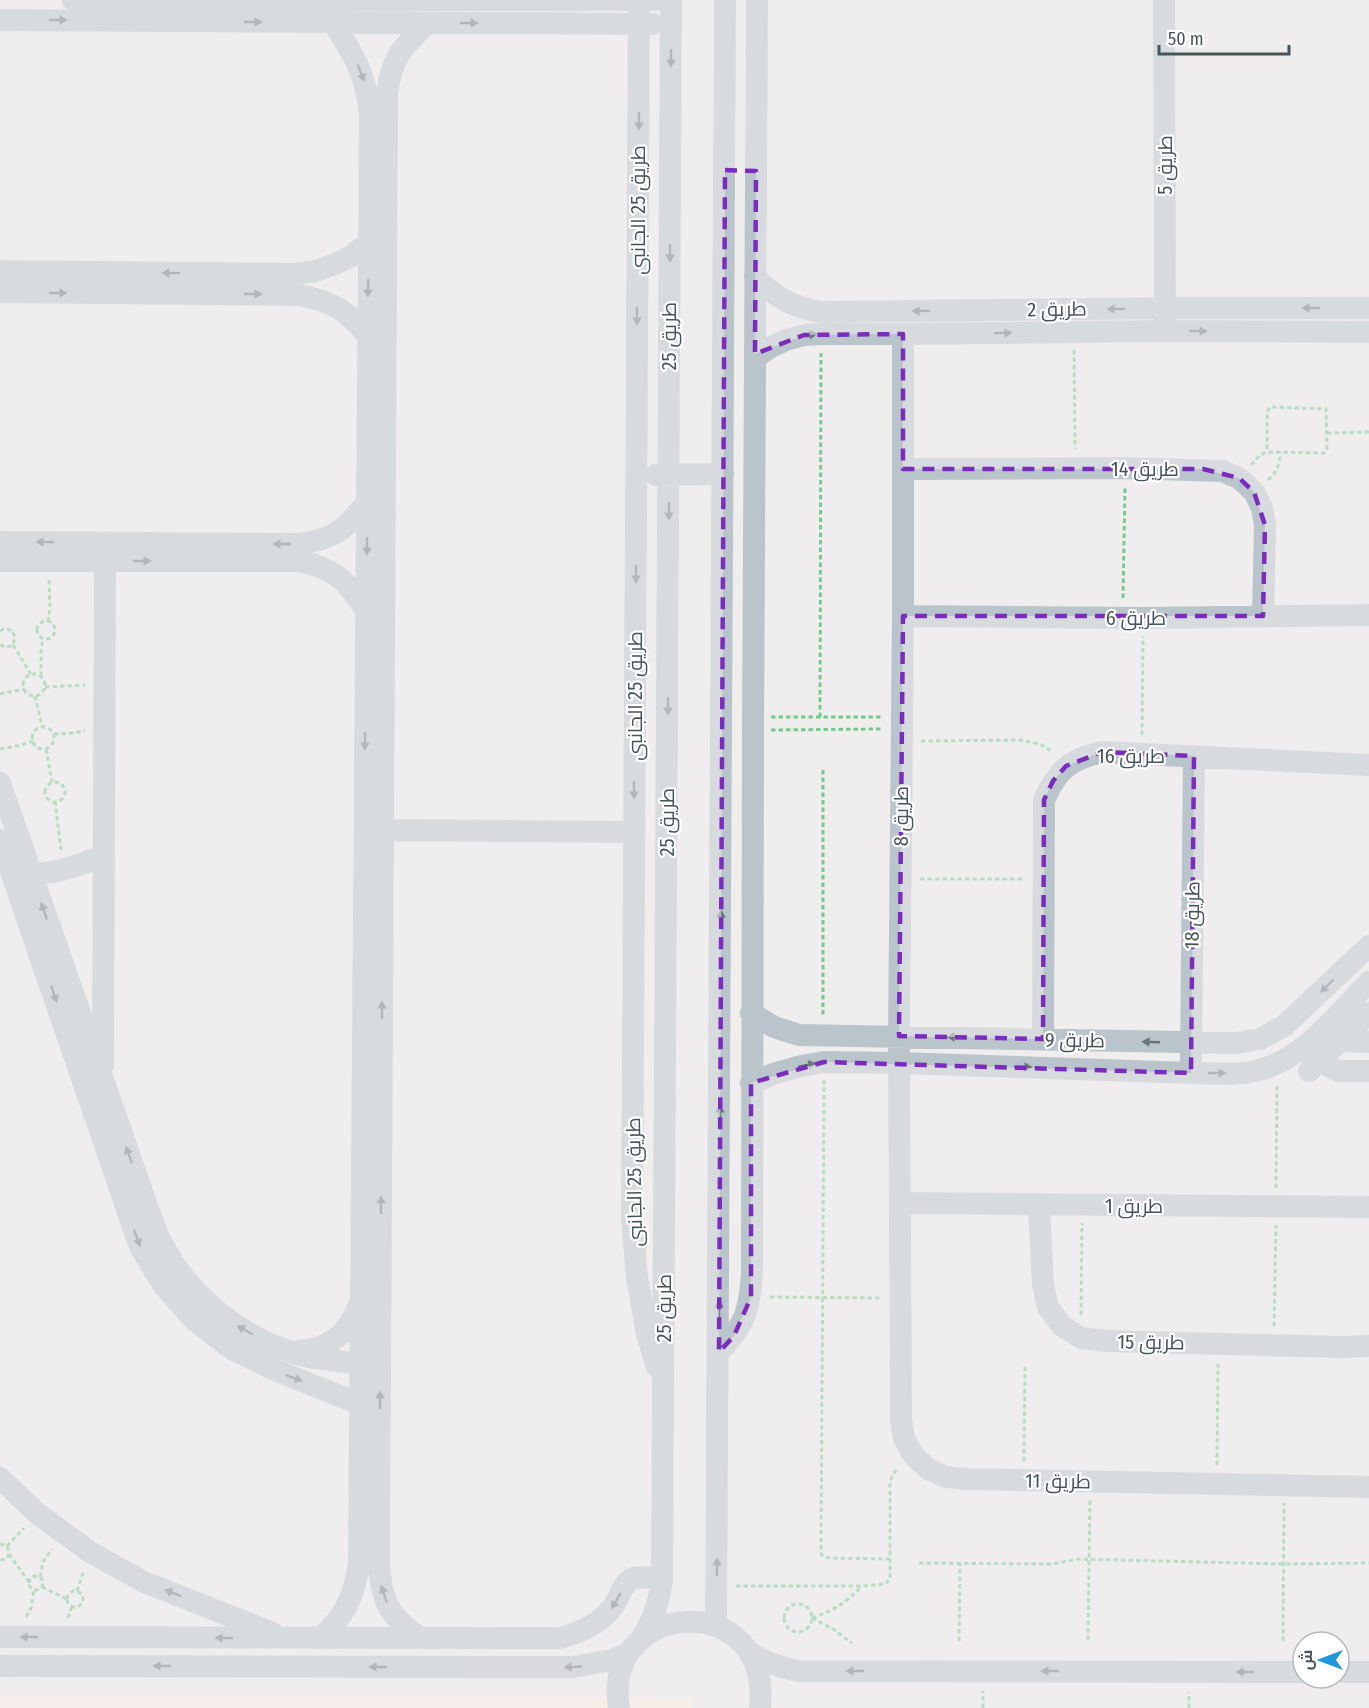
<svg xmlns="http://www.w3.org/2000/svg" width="1369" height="1708" viewBox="0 0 1369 1708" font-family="'Fira Sans Condensed',Cairo,sans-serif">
<rect width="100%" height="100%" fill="#f0edee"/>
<path fill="#fbf0e6" d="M0,1696L692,1697V1708H0Z"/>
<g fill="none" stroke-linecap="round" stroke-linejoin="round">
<path stroke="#75c98e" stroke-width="3" stroke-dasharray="4.5 3" stroke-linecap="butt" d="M1074,350L1075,449
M1327,433L1369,432
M1251,465L1260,455L1267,452L1324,453L1327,449L1326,409L1270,407L1267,412V452
M1268,480C1277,472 1280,464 1280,452
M1123,598L1125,488
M37 630a9 9 0 1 1 18 0a9 9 0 1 1-18 0Z
M48,622L50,608L49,579
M0,631L4,629L12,630L15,637L13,645C8,647 4,648 0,644
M13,645L31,674
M23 685a11 11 0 1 1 22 0a11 11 0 1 1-22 0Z
M41,676V650L43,639
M45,687L85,685
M0,694L24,689
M35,696L42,726
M771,717H882
M820,717L821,353
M32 738a11 11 0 1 1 22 0a11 11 0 1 1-22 0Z
M771,730L882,729
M54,734L75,733L85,730
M1142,735L1143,636
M921,741L1021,740L1040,744L1053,752
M0,749L22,745L33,741
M46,749L52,782
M823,770V1017
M45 792a10 10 0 1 1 20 0a10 10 0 1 1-20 0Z
M55,801L61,850
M920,879H1025
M824,1080L821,1554L824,1557L830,1558L890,1559
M1276,1188L1277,1084
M770,1297L881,1298
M1081,1315L1082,1223
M1274,1326L1276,1225
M1024,1461L1025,1367
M1217,1465L1218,1364
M0,1544L7,1546L9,1551C9,1557 6,1560 0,1560
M7,1546L24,1528
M9,1554L29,1582
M919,1563L1053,1564L1078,1559L1284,1564L1369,1563
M29 1583a7 7 0 1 1 14 0a7 7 0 1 1-14 0Z
M40,1577L43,1562L52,1549
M736,1586H862L885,1584L890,1579V1481L897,1468
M42,1587L67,1599
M77,1591L84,1570
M67 1599a8 8 0 1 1 16 0a8 8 0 1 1-16 0Z
M784 1618a14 14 0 1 1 28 0a14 14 0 1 1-28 0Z
M26,1617L31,1608L34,1590
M68,1618L72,1606
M812,1618C833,1611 847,1602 862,1586
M812,1618L833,1629L852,1643
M1088,1640L1090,1499
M959,1641L960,1563
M1283,1641L1284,1503
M983,1708V1691
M1189,1708V1692"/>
<path stroke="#b9c5ca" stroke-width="22" d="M73,0H655
M639,0L632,1219L637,1277L647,1334L657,1367
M1164,0L1165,323
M0,20L652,24
M0,271L296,274L316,271L335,264L353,255L369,242H378
M755,277C776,298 792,307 821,312L1165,308H1369
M0,292L299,295C331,301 347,310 368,336
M903,334V616L899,1036L901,1419L904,1438L913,1455L928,1469L946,1477L966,1479L1369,1487
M755,358L769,348L786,340L804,335L821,334H903L1165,331L1369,332
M903,469L1125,468L1222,471L1239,478L1254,492L1262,508L1265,525L1263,616
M656,475L723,474
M0,542L299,544C334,539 345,530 367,502H373
M0,561H299C335,569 347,580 366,611
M903,616L1143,618L1369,615
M0,783L144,1197C148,1209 153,1223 158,1235C184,1292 238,1336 297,1354C317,1360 340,1361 360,1364
M369,830L634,832
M0,840L140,1247L164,1286L194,1320L232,1349L275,1370L360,1404
M32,874C58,873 80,866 103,855
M751,1013L774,1027L799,1035L1236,1043L1260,1039L1284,1026L1369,946
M1043,1039L1044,800C1058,770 1068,760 1102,752L1369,765
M1340,1041L1369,1042
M1191,1058L1194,756
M1319,1062L1339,1071H1369
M103,1065L105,561
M1309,1071L1369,1013
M751,1083L776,1073L801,1066L824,1062L899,1063L1191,1073C1213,1073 1237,1076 1259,1070C1305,1058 1337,1014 1369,982
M900,1203L1369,1207
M1039,1205L1043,1285L1048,1307L1062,1326L1081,1338L1106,1341L1341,1347L1369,1346
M299,1351C328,1350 350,1332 359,1305
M719,1352C745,1325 750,1310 752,1273L753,730L757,0
M0,1478L38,1514L90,1552L144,1582L273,1633
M716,1625L725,0
M0,1637L560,1638C581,1632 598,1625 612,1608C620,1599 621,1582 634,1578C642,1576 654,1578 662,1579
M321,1638C345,1615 354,1597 359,1564L369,257L370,113C365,72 354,56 333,22
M420,1638C390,1617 382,1603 379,1566L387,93C392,57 402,47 428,23
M641,1639C654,1618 659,1603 662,1579L671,0
M749,1652C766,1662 780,1668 799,1671L1303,1672
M0,1666L573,1667L612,1660L629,1653
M1339,1672H1369
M619,1708C601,1599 772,1587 760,1708"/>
</g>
<defs><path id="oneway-solid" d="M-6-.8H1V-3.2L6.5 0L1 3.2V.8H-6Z" transform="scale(1.5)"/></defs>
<g fill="#68777c">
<use href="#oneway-solid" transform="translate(58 20)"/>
<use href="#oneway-solid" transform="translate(253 22)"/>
<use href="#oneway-solid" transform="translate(469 23)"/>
<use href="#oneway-solid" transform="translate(671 58) rotate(90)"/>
<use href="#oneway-solid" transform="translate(361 73) rotate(69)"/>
<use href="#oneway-solid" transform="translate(639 121) rotate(90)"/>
<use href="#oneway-solid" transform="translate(670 253) rotate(90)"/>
<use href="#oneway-solid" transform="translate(171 273) rotate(-179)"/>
<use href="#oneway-solid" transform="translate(368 288) rotate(91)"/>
<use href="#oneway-solid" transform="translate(58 293)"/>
<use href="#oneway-solid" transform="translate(253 294)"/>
<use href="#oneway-solid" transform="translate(1311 308) rotate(180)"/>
<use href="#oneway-solid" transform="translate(1116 309) rotate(179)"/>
<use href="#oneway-solid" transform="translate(921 311) rotate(179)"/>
<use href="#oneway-solid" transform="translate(637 316) rotate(90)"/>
<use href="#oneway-solid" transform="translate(1198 331) rotate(1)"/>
<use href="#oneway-solid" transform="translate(1003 333) rotate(-1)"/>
<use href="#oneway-solid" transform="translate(808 335) rotate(-9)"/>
<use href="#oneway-solid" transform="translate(669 511) rotate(90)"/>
<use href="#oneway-solid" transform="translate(45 542) rotate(-180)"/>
<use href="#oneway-solid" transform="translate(282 544) rotate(-180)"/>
<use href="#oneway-solid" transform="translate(367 546) rotate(90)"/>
<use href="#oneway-solid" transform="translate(142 561)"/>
<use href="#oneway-solid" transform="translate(636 574) rotate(90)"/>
<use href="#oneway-solid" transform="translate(668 706) rotate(90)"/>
<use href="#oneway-solid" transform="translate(365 741) rotate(91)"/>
<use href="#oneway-solid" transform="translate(634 790) rotate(90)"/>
<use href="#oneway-solid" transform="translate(44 911) rotate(-109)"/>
<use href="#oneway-solid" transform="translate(721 919) rotate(-90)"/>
<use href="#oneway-solid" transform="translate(1327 986) rotate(136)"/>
<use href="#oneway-solid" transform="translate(54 994) rotate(71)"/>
<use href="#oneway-solid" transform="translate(382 1010) rotate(-90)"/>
<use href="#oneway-solid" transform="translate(956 1037) rotate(-179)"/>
<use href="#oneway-solid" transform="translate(1151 1042) rotate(-178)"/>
<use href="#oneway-solid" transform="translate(807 1065) rotate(-11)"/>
<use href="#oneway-solid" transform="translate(1023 1067) rotate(2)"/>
<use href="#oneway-solid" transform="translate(1217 1073)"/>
<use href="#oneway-solid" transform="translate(720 1114) rotate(-90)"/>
<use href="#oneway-solid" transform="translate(129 1155) rotate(-110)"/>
<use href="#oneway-solid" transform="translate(381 1205) rotate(-90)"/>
<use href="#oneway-solid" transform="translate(137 1238) rotate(69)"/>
<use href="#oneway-solid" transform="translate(719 1309) rotate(-90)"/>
<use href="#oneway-solid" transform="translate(245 1330) rotate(-150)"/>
<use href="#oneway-solid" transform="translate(294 1378) rotate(21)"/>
<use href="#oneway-solid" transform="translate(380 1400) rotate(-90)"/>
<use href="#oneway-solid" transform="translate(717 1567) rotate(-89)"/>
<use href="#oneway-solid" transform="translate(173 1593) rotate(-158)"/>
<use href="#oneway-solid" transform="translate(384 1594) rotate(-108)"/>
<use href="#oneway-solid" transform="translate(616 1601) rotate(120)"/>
<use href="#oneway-solid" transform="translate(29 1637) rotate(180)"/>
<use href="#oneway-solid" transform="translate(224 1638) rotate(-180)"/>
<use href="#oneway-solid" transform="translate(162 1666) rotate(-180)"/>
<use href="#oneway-solid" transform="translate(378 1667) rotate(-180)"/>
<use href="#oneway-solid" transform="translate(573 1667) rotate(177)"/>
<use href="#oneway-solid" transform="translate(855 1671) rotate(-180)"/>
<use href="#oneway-solid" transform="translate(1050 1671) rotate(-180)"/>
<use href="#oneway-solid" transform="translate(1245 1672) rotate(-180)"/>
</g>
<path d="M0 0H1369V1708H0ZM725,170L756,171L755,354L804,335L903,334V469H1203L1239,478L1254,492L1265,525L1263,616H903L899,1036L1043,1039L1044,800L1053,781L1066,766L1102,752L1194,756L1191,1073L824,1062L751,1083V1297L734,1336L719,1352Z" fill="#f0edee" fill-opacity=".55" fill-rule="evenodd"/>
<path fill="none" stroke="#7b2cbf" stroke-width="4.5" stroke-dasharray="12 8" stroke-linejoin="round" d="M725,170L756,171L755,354L804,335L903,334V469H1203L1239,478L1254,492L1265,525L1263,616H903L899,1036L1043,1039L1044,800L1053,781L1066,766L1102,752L1194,756L1191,1073L824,1062L751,1083V1297L734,1336L719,1352Z"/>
<g text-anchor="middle" stroke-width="4.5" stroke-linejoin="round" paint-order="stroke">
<g font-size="20" fill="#46555a" stroke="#fff">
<text transform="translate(1165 165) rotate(-90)" y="7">طريق 5</text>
<text transform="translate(638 210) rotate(-90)" y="7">طريق 25 الجانبى</text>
<text transform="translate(1057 309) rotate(-1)" y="7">طريق 2</text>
<text transform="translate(669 336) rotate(-90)" y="7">طريق 25</text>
<text x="1145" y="476">طريق 14</text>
<text x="1136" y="625">طريق 6</text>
<text transform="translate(635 696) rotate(-90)" y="7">طريق 25 الجانبى</text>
<text x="1131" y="763">طريق 16</text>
<text transform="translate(901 816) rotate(-90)" y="7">طريق 8</text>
<text transform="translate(667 822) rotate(-90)" y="7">طريق 25</text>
<text transform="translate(1192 915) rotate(-89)" y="7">طريق 18</text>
<text transform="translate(1075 1040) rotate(1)" y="7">طريق 9</text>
<text transform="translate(634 1182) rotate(-91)" y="7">طريق 25 الجانبى</text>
<text x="1134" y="1213">طريق 1</text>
<text transform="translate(664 1308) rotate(-90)" y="7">طريق 25</text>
<text transform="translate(1151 1342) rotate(1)" y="7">طريق 15</text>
<text transform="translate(1058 1481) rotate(1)" y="7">طريق 11</text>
</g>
</g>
<g transform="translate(1321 1660) rotate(270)"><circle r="28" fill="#ffffff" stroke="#b5bbbd" stroke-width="1.5"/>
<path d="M0-4.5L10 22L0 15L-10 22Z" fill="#1f97d8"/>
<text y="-9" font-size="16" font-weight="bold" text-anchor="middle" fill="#46555a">ش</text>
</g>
<path d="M1159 45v9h130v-9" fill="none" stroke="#46555a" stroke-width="3"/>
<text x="1168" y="45" font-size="18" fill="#46555a" stroke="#ffffff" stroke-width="4.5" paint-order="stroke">50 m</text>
</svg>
